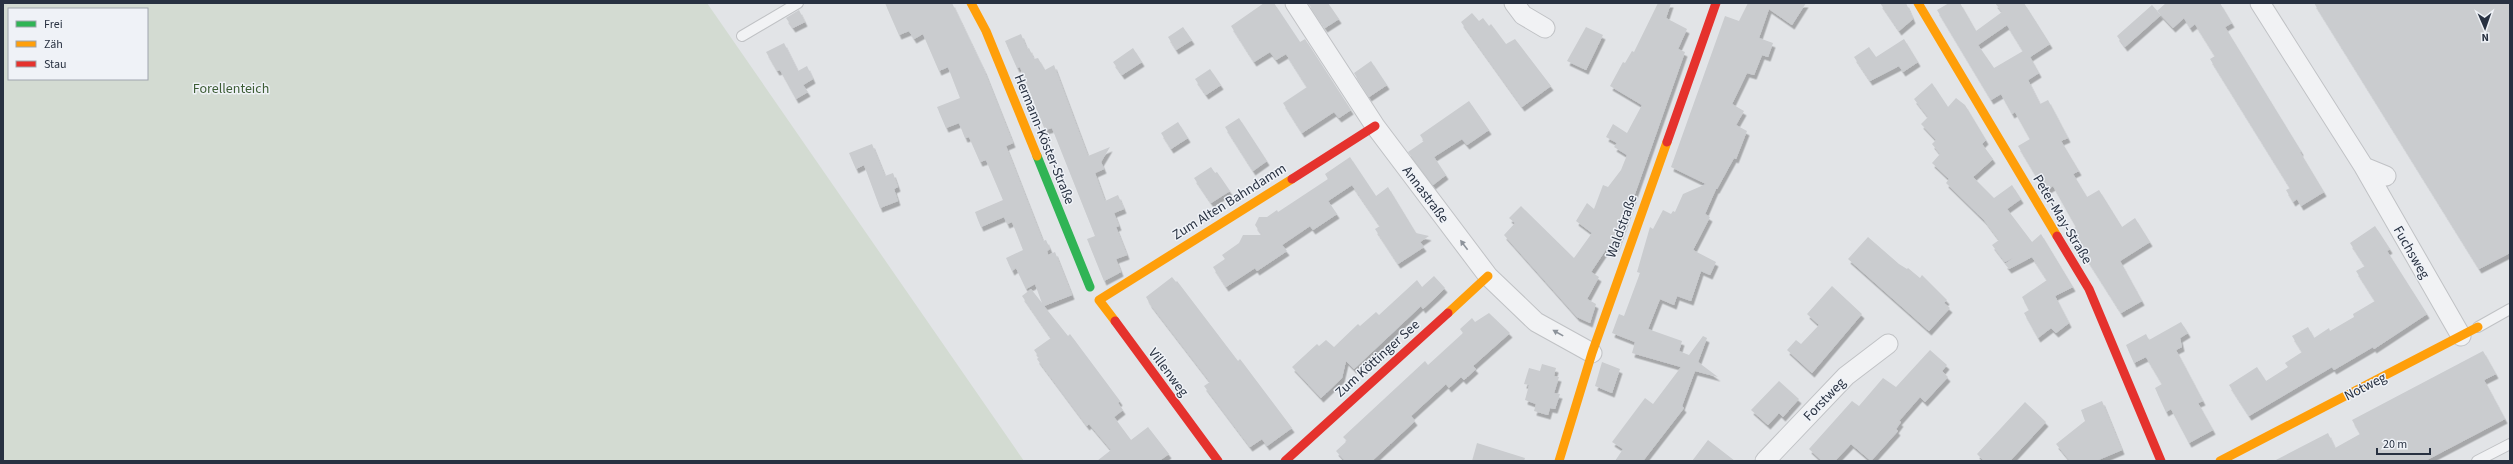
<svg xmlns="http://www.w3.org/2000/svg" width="2513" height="464" viewBox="0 0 2513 464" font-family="'Source Sans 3',sans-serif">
<defs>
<filter id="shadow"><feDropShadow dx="2.5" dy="4.5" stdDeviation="0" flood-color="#0004"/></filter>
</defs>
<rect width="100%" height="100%" fill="#e2e4e7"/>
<path fill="#d3dbd2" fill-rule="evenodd" d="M3,3H707L1024,461H3ZM9,9H147V79H9Z"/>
<path fill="#cacccf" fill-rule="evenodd" filter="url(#shadow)" d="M885,3H952L984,70L1013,143L1006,146L1043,241L1046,240L1050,249L1047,251L1048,255L1055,252L1072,295L1044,306L1068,336L1070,334L1120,401L1118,403L1123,410L1114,417L1131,440L1148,427L1169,454L1159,461H1097L1111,450L1089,424L1087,426L1037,359L1039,357L1034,350L1051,338L1022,296L1031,289L1042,303L1035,284L1026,289L1016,268L1012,271L1006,258L1023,250L1012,222L1007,224L1004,217L981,227L978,220L975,212L1003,200L986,160L980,162L969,137L965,138L959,123L946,128L937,107L960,98L948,67L939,71L923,34L914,39L909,31L899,35Z
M1264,3H1274L1300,42L1305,39L1351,110L1339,118L1334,112L1302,133L1283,103L1307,87L1286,54L1276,60L1270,52L1254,62L1231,26Z
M1308,3H1328L1339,19L1325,28Z
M1658,3H1671L1666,18L1687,29L1678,49L1685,52L1617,245L1615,249L1609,245L1591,272L1599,277L1587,299L1596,304L1590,323L1577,317L1504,235L1515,223L1509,218L1521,206L1574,258L1592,233L1576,221L1587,203L1594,209L1603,185L1608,187L1621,170L1627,155L1614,147L1617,143L1606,137L1613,124L1627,133L1642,105L1610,86L1623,62L1625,63L1632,51L1634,52Z
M1748,3H1806L1792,25L1769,9L1759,38L1773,43L1768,57L1762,55L1754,75L1747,73L1732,104L1744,111L1736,125L1747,131L1736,159L1734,158L1717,189H1716L1705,214L1710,217L1693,250L1716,262L1710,275L1701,271L1691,301L1677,296L1674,305L1660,299L1648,329L1682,341L1679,351L1689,355L1703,336L1707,338L1698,362L1718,377L1695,371L1682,406L1684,408L1643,461H1615L1623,449L1612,442L1645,398L1653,404L1681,367L1632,353L1635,342L1612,333L1619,314L1624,316L1640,273L1637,272L1650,227L1653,229L1663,210L1671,214L1673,211L1675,212L1683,194L1706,184L1671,167L1725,16L1739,21Z
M1880,3H1906L1913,19L1899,31Z
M1949,3H1960L1976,31L2002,12L1995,3H2024L2050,44L2030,57L2039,73L2028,80L2040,104L2048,100L2068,138L2061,141L2079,171L2073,174L2087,197L2099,190L2122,227L2135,218L2150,242L2120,261L2142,301L2121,313L2069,231L2076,227L2053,186L2045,191L2018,146L2030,139L2015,112L2012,114L2001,94L1991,100L1937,10ZM2007,25L2023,51L1994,68L1978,45Z
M2166,3H2220L2232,23L2225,27L2301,151L2300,152L2324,192L2301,206L2297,199L2293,202L2286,190L2290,188L2210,59L2215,56L2195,24L2190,28L2184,18L2173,28L2157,11Z
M2314,3H2510V253L2479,269Z
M2152,5L2161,15L2125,47L2117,36Z
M799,10L805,22L793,28L786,18Z
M1472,13L1479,21L1483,18L1489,26L1491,24L1506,44L1515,39L1551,86L1522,107L1461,22Z
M1183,27L1192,40L1176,50L1168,37Z
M1586,27L1603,35L1586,70L1567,61Z
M1021,34L1027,49L1029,48L1034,59L1038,58L1045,70L1054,65L1088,156L1110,147L1101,162L1104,169L1095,173L1105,201L1118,195L1124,209L1114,213L1119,226L1116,227L1127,255L1116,259L1121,272L1104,281L1087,239L1095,236L1052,128L1045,130L1020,67L1017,68L1005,41Z
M1904,39L1918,62L1903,72L1899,66L1870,81L1854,57L1869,47L1876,57Z
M784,43L798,71L807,66L813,79L803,85L808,92L796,99L780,70L777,71L766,52Z
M1133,48L1142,62L1122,75L1113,62Z
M1371,61L1387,85L1369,97L1354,73Z
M1210,69L1221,85L1206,95L1195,79Z
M1932,83L1948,107L1956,98L1965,105L1986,140L1982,144L1993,159L1973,177L1994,198L2012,185L2021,199L2007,209L2032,242L2041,234L2073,287L2055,296L2069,323L2056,333L2051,328L2038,338L2024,313L2029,310L2022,297L2047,280L2032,257L2009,269L2005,264L2013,258L2005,262L1992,245L1999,240L1984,220L1946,183L1949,179L1932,163L1940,154L1932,144L1936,140L1921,124L1928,117L1914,99Z
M1469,101L1489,130L1467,145L1462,139L1434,157L1446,175L1433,185L1408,152L1424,141L1420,135Z
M1239,118L1267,161L1253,171L1225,127Z
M1178,122L1188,138L1171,149L1161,133Z
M872,144L885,176L893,173L898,187L894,189L898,201L880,208L864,165L856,169L849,153Z
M1350,157L1376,196L1388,187L1416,233L1429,236L1420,242L1424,247L1398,264L1375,229L1380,226L1352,185L1328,201L1337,214L1313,230L1310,226L1282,245L1287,251L1257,271L1255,268L1226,287L1213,267L1225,259L1222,255L1239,243L1243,235H1262L1255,225L1259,217H1267L1277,210L1278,212L1328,179L1325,174Z
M1211,167L1215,173L1217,172L1230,191L1211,203L1194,178Z
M2375,226L2390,249L2387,251L2427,314L2374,349L2373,347L2334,370L2332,367L2249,416L2229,385L2257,367L2266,381L2288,367L2285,363L2302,352L2292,336L2308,327L2314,338L2329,328L2330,331L2354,317L2353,314L2375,301L2356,271L2365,266L2350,243Z
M1868,237L1899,264L1907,269L1908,268L1920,278L1922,275L1947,300L1944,303L1950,308L1929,331L1848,259Z
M1434,276L1445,288L1436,297L1423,309L1421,306L1354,369L1346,361L1342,378L1321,398L1292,367L1317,344L1319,346L1326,340L1334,347L1358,324L1360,326L1376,312L1379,315L1417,280L1422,287Z
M1172,277L1176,282L1177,281L1238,361L1240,359L1292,428L1267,446L1262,439L1250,447L1204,386L1210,382L1150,304L1146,297Z
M1832,286L1862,314L1812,373L1787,350L1796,340L1801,344L1819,325L1807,314Z
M1489,313L1510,333L1473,366L1476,369L1464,380L1461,377L1449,388L1446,384L1411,416L1415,421L1372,461H1345L1336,451L1347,441L1343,437L1425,361L1428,365L1463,333L1460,329L1472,318L1475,322Z
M2181,322L2188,333L2180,338L2182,347L2176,350L2203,401L2198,403L2213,430L2189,443L2171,409L2166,412L2155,388L2162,384L2146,357L2134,363L2126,345L2146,334L2149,340Z
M1930,350L1947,365L1942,371L1948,377L1925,402L1920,397L1899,421L1901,422L1896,429L1898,431L1871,461L1851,444L1835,461H1822L1809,449L1852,401L1859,406L1883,378L1896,387Z
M2483,351L2496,374L2484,380L2505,419L2425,461H2274L2328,433L2335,448L2360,434L2352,420Z
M1602,362L1620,369L1612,393L1595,386Z
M1542,364L1556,368L1554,376L1559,377L1554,393L1560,394L1555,409L1550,408L1548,415L1534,411L1536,404L1525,400L1529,385L1524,384L1529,368L1540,371Z
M1779,381L1799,399L1783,417L1779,413L1768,425L1751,410Z
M2102,401L2122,450L2096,461H2070L2056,444L2085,421L2081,410Z
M2025,402L2046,422L2010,461H1984L1977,454Z
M1708,440L1735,461H1692Z
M1477,443L1525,458L1524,461H1472Z"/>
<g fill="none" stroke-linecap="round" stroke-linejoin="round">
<g stroke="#c0c2c5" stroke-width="12">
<path id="lane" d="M742,36L798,3
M2478,327L2510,309
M2477,461L2510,444"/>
</g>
<g stroke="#c0c2c5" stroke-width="21">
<path id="street" d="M1295,3L1375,126L1488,276L1536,322L1592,353
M1514,3L1523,15L1545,28
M2260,3L2364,167L2386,176
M2364,167L2461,336
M1765,461L1846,376L1888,344"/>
</g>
<use href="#lane" stroke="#f1f2f4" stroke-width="10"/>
<use href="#street" stroke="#f1f2f4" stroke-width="19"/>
<path stroke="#30b455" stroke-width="9" d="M1037,156L1090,287"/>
<path stroke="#ff9f0a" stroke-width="9" d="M971,3L986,31L1037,156
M1918,3L2057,236
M1448,313L1488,276
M1115,321L1099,300L1292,179
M1559,461L1592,353L1667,142
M2220,461L2478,327"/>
<path stroke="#e5322d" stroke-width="9" d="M1667,142L1716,3
M1292,179L1375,126
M2057,236L2089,289L2161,461
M1115,321L1218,461
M1285,461L1448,313"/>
</g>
<defs><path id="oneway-solid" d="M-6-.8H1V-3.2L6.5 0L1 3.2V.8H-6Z"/></defs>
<g fill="#8c929a">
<use href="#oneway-solid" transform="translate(1464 245) rotate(-127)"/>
<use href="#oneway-solid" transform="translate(1558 333) rotate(-151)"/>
</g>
<g text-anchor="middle" stroke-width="3" stroke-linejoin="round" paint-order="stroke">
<g font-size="14" fill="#3d5d35" stroke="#eff2f7">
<text x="231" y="93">Forellenteich</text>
</g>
<g font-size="14" fill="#283141" stroke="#eff2f7">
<text transform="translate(1045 139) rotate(68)" y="5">Hermann-Köster-Straße</text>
<text transform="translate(1426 194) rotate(53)" y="5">Annastraße</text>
<text transform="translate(1229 201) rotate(-32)" y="5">Zum Alten Bahndamm</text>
<text transform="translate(2063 219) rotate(59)" y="5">Peter-May-Straße</text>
<text transform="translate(1621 226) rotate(-70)" y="5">Waldstraße</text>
<text transform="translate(2412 252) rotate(60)" y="5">Fuchsweg</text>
<text transform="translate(1377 358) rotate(-42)" y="5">Zum Köttinger See</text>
<text transform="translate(1169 372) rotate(53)" y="5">Villenweg</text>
<text transform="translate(2365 386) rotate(-27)" y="5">Notweg</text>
<text transform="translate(1824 399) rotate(-46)" y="5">Forstweg</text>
</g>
</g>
<rect width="2513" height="464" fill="none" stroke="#283141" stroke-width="8"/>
<rect x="8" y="8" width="140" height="72" fill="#eff2f7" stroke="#9fa5ae"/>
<rect x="16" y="21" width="20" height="6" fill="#30b455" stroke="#9fa5ae"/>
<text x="44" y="28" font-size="12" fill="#283141">Frei</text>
<rect x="16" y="41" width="20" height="6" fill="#ff9f0a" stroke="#9fa5ae"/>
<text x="44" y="48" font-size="12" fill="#283141">Zäh</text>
<rect x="16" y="61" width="20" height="6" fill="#e5322d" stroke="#9fa5ae"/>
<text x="44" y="68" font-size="12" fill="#283141">Stau</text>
<g transform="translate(2485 28) rotate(178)" stroke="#eff2f7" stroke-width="3" paint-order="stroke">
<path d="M0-3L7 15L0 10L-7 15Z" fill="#283141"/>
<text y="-6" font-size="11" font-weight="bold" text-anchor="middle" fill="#283141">N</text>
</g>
<path d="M2377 448v6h53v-6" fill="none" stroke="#283141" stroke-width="2"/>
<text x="2383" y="448" font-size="12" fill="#283141" stroke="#eff2f7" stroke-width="3" paint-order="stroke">20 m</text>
</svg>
